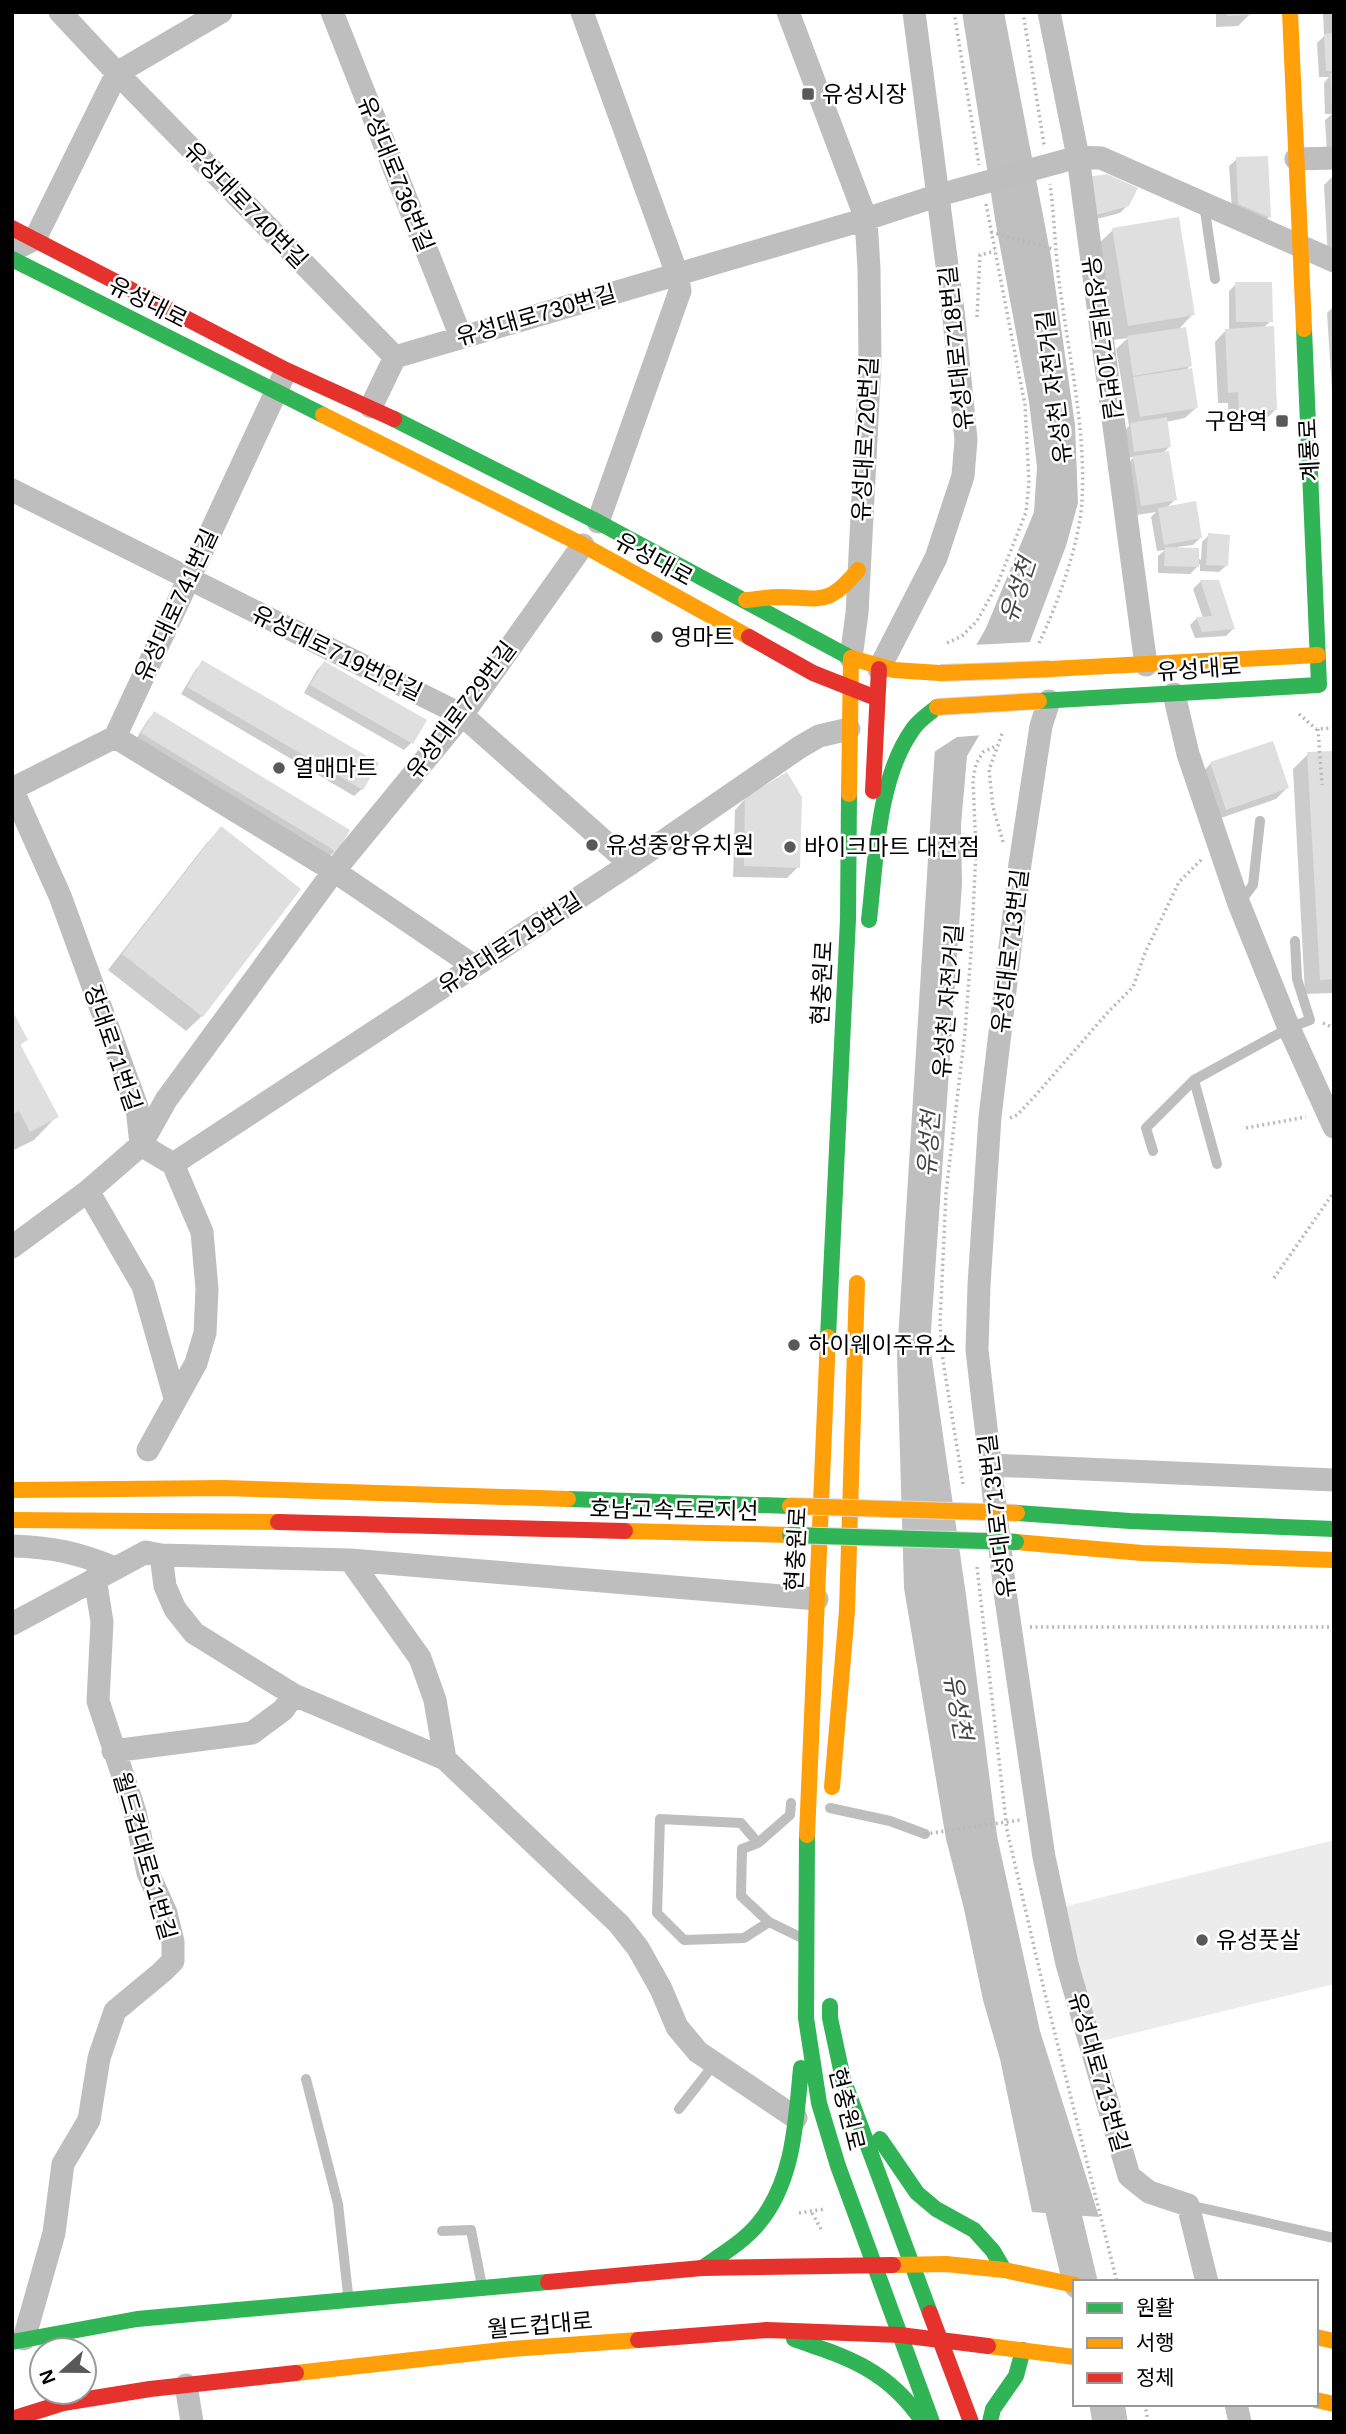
<svg xmlns="http://www.w3.org/2000/svg" width="1346" height="2434" viewBox="0 0 1346 2434" font-family="Helvetica,'Noto Sans KR',sans-serif">
<rect width="100%" height="100%" fill="#fff"/>
<path fill="#ececec" d="M1334,1840V1984L1098,2042L1063,1907Z"/>
<path fill="#bfbfbf" d="M962,12H1004L1051,257L1075,425L1078,503L1066,546L1022,663L967,756L961,825L962,884L930,1345L966,1595L997,1836L1040,2031L1099,2217L1032,2212L1000,2059L983,2000L964,1909L946,1839L904,1588L897,1355L935,747L958,677L986,628L1034,512L1037,467L1029,402L996,225Z"/>
<path fill="#fff" d="M1033,642L1025,665L984,735L957,737L931,754L954,676L972,645Z"/>
<path fill="#0003" d="M1216,12H1249V15L1238,26L1216,27Z
M1323,12H1334V155H1327L1325,120L1332,114H1325L1324,83L1329,77H1319L1317,43L1324,36Z
M1237,159L1269,217L1262,224L1232,211L1229,166Z
M1334,175V262L1328,259L1324,185Z
M1082,186L1128,205L1120,213L1089,221Z
M1113,230L1193,314L1178,330L1190,366L1186,370L1197,407L1185,418L1166,422L1170,446L1162,454L1175,500L1166,508L1200,538L1193,545L1177,547L1201,560L1202,542L1209,535L1227,565L1219,572L1200,571V564L1190,574L1158,573V556L1165,550L1157,551L1151,517L1156,512L1130,516L1122,469L1134,457L1127,458L1123,432L1129,426L1116,349L1128,338L1113,340L1097,245Z
M1236,284L1271,321L1263,328L1276,409L1264,421L1229,422L1228,403H1218L1215,342L1226,330H1229V291Z
M1334,306V406H1333L1327,313Z
M1200,582H1218L1233,629L1226,636L1195,638L1190,625L1197,618H1203L1193,589Z
M203,662L362,789L354,796L181,694L196,669Z
M324,663L424,721L411,743L404,750L304,693L317,670Z
M154,713L335,851L328,858L135,741L147,721Z
M1334,752V993L1305,994L1293,769L1308,754Z
M1211,763L1287,788L1276,799L1215,820L1200,775Z
M746,798L798,867L787,878L733,877L735,810Z
M221,828L202,1016L186,1031L108,970L206,844Z
M12,1014L26,1040L19,1046L56,1117L34,1140L12,1151Z"/>
<g fill="none" stroke-linecap="round" stroke-linejoin="round">
<path stroke="#bfbfbf" stroke-width="35" d="M1053,2169L1080,2282
M1107,2404L1110,2422"/>
</g>
<path fill="#dfdfdf" d="M1227,12H1251V15L1227,16Z
M1334,33V71H1326L1324,34Z
M1330,74H1334V101H1332Z
M1268,156L1271,218L1238,204L1236,157Z
M1107,174L1138,188L1129,206L1096,215L1088,177Z
M1179,217L1195,315L1128,326L1112,228Z
M1235,282H1272L1273,322H1236Z
M1274,326L1277,410L1239,412L1238,392L1228,393L1225,329Z
M1186,327L1192,366L1133,376L1127,336Z
M1192,368L1198,408L1140,417L1133,377Z
M1167,417L1171,447L1134,452L1130,423Z
M1169,451L1177,500L1141,506L1133,456Z
M1196,501L1202,538L1164,545L1158,508Z
M1208,533L1230,535L1228,566L1206,565Z
M1165,547L1199,548V567L1164,566Z
M1200,580H1219L1235,629L1202,632L1196,617L1212,616Z
M202,660L379,763L363,790L187,687Z
M324,661L427,720L413,744L310,685Z
M154,711L350,830L337,852L141,733Z
M1273,741L1289,788L1226,810L1210,762Z
M1334,751V979L1320,980L1307,752Z
M787,772L802,797L800,868L744,866L745,797Z
M221,826L301,889L203,1017L122,954Z
M12,1010L28,1040L20,1044L59,1117L30,1132L19,1111L12,1115Z"/>
<g fill="none" stroke-linecap="round" stroke-linejoin="round">
<path stroke="#b9b9b9" stroke-width="3.5" stroke-dasharray="2 3.5" stroke-linecap="butt" d="M954,12L979,165
M1023,12L1044,145
M991,232L1053,249
M977,317L980,255L995,251
M947,643L962,636L977,621L998,583L1026,512L1029,483L1025,405L986,204
M1039,643C1057,606 1080,542 1082,501C1086,432 1070,362 1061,295C1055,258 1055,221 1050,184
M1299,714L1316,729L1334,728
M1318,729L1322,785
M1003,842L993,807L989,770L1003,731
M1323,1023L1334,1028
M1010,1118L1017,1115L1035,1096L1109,1011L1133,987L1145,953L1179,882L1202,859
M1246,1128L1306,1117
M1274,1278L1334,1192
M963,1484L943,1361L940,1324L946,1193L965,1032L971,953L976,851L973,780L976,764L983,752L998,745
M977,1567L1007,1830L1045,1994L1117,2282
M1030,1627H1334
M799,2213L825,2209
M812,2213L821,2229
M1145,2404L1148,2422"/>
<path stroke="#bebebe" stroke-width="10" d="M1204,204L1215,279
M1240,902L1253,885L1260,821
M1194,1080L1217,1164
M1153,1151L1146,1128L1194,1080L1289,1028L1310,1020L1297,979L1295,941
M791,1803L790,1815L758,1843L741,1823L660,1819L657,1913L684,1940L744,1938L769,1922L800,1937
M830,1808L890,1821L925,1834
M758,1843L742,1849L741,1896L769,1922
M306,2079L338,2204L348,2294
M679,2109L715,2063
M1188,2205L1334,2238
M442,2231L471,2230L481,2281"/>
<path stroke="#bebebe" stroke-width="23" d="M60,12L117,73L395,357
M332,12L461,337
M582,12L677,274L680,291L598,522
M788,12L866,219L869,269L870,362L857,613L851,658
M1049,12L1078,157L1146,665
M1078,157L1101,158L1334,261
M1296,159L1334,158
M21,246L35,239L117,73L221,12
M395,357L866,219L939,195
M371,407L395,357
M12,490L462,715L630,864
M879,669L936,558L963,476L966,440L954,319L914,12
M1174,694L1188,754L1239,904L1289,1028L1334,1127
M1049,701L1041,726L1020,864L990,1117L979,1285L977,1350L1005,1592L1044,1857L1067,1964L1129,2176L1149,2192L1188,2205L1207,2282
M115,737L334,871L474,966
M173,1164L630,864L800,747L819,736L849,729
M88,1191L143,1286L175,1398
M12,1247L88,1191L141,1145L166,1100L334,871L462,715L583,545
M148,1450L196,1363L205,1333L207,1289L202,1232L173,1164L141,1145L137,1107L60,896L12,789L115,737L283,377
M992,1465L1334,1480
M12,1546C52,1547 79,1553 115,1568
M161,1555L165,1586L175,1609L194,1633L294,1695L445,1759L619,1924L638,1948L661,1989L677,2027L698,2052L796,2118
M350,1560L420,1658L435,1700L445,1759
M12,1624L146,1552L161,1555L350,1560L817,1599
M113,1751L252,1733L283,1710L294,1695
M24,2339L54,2233L63,2164L89,2120L99,2058L115,2011L162,1972L173,1961V1942L166,1913L148,1873L135,1812L98,1701L102,1622L95,1578
M186,2385L192,2422
M1236,2404L1240,2422"/>
<path stroke="#30b455" stroke-width="16" d="M12,259L323,415
M394,419L598,522L851,658
M1039,701L1319,685L1304,329
M869,920C876,861 877,779 913,729C919,720 929,714 937,707
M828,1337L848,919L849,794
M568,1499L790,1506
M1017,1513L1130,1521L1334,1529
M807,1835L806,2018L819,2103L838,2166L932,2422
M830,2006V2018L843,2079L930,2313
M880,2139L917,2193L936,2209L974,2230L993,2251L1004,2270
M702,2268C721,2255 743,2242 758,2224C794,2182 796,2120 801,2068
M794,2339C850,2358 889,2371 923,2422
M12,2342L137,2319L548,2282
M990,2422L993,2409L1016,2376L1023,2350"/>
<path stroke="#ff9f0a" stroke-width="16" d="M1290,12L1304,329
M323,415L583,545L749,637
M746,600C757,599 768,597 780,597C822,598 828,606 858,570
M1050,669L1318,655
M849,794L851,658L894,670L940,673
M12,1490L224,1488L568,1499
M12,1520L278,1522
M625,1531L790,1535
M1016,1542L1142,1553L1334,1560
M832,1787L847,1611L857,1283
M807,1835L828,1337
M893,2265L946,2264L1004,2270L1075,2285
M1316,2337L1334,2341
M988,2346L1075,2357
M296,2373L511,2349L638,2340
M1316,2400L1334,2404"/>
<path stroke="#e5322d" stroke-width="16" d="M12,228L286,370L394,419
M749,637L813,673L871,696
M873,791L879,669
M278,1522L625,1531
M548,2282L702,2268L893,2265
M930,2313L971,2422
M638,2340L767,2330L900,2335L988,2346
M12,2419L63,2403L150,2389L296,2373"/>
<g stroke="#dbdbdb" stroke-width="18" stroke-linecap="butt">
<path id="fast-bridge" d="M790,1535L1016,1542"/>
</g>
<g stroke="#dbdbdb" stroke-width="18" stroke-linecap="butt">
<path id="slow-bridge" d="M940,673L1050,669
M937,707L1039,701
M790,1506L1017,1513"/>
</g>
<path stroke="#b9b9b9" stroke-width="3.5" stroke-dasharray="2 3.5" stroke-linecap="butt" d="M925,1834L1020,1820"/>
<path stroke="#bebebe" stroke-width="23" d="M939,195L1078,157"/>
<use href="#fast-bridge" stroke="#30b455" stroke-width="16"/>
<use href="#slow-bridge" stroke="#ff9f0a" stroke-width="16"/>
</g>
<g fill="#595959" stroke="#fff" stroke-width="2.5">
<rect x="801" y="87" width="14" height="14" rx="3.5"/>
<rect x="1275" y="414" width="14" height="14" rx="3.5"/>
<circle cx="657" cy="637" r="7"/>
<circle cx="279" cy="768" r="7"/>
<circle cx="592" cy="845" r="7"/>
<circle cx="790" cy="847" r="7"/>
<circle cx="794" cy="1345" r="7"/>
<circle cx="1202" cy="1940" r="7"/>
</g>
<g text-anchor="middle" stroke-width="5" stroke-linejoin="round" paint-order="stroke">
<g font-size="23" fill="#000" stroke="#fff" text-anchor="start">
<text x="822" y="102">유성시장</text>
<text x="1268" y="429" text-anchor="end">구암역</text>
<text x="671" y="645">영마트</text>
<text x="293" y="776">열매마트</text>
<text x="606" y="853">유성중앙유치원</text>
<text x="804" y="855">바이크마트 대전점</text>
<text x="808" y="1353">하이웨이주유소</text>
<text x="1216" y="1948">유성풋살</text>
</g>
<g font-size="23" fill="#000" stroke="#fff">
<text transform="translate(396 174) rotate(68)" y="8">유성대로736번길</text>
<text transform="translate(246 205) rotate(46)" y="8">유성대로740번길</text>
<text transform="translate(148 302) rotate(27)" y="8">유성대로</text>
<text transform="translate(536 315) rotate(-16)" y="8">유성대로730번길</text>
<text transform="translate(1102 338) rotate(82)" y="8">유성대로710번길</text>
<text transform="translate(956 348) rotate(-96)" y="8">유성대로718번길</text>
<text transform="translate(1054 387) rotate(-97)" y="8">유성천 자전거길</text>
<text transform="translate(865 439) rotate(-87)" y="8">유성대로720번길</text>
<text transform="translate(1309 450) rotate(-93)" y="8">계룡로</text>
<text transform="translate(654 559) rotate(29)" y="8">유성대로</text>
<text transform="translate(176 605) rotate(-65)" y="8">유성대로741번길</text>
<text transform="translate(337 653) rotate(26)" y="8">유성대로719번안길</text>
<text transform="translate(1199 669) rotate(-4)" y="8">유성대로</text>
<text transform="translate(461 710) rotate(-53)" y="8">유성대로729번길</text>
<text transform="translate(510 943) rotate(-33)" y="8">유성대로719번길</text>
<text transform="translate(1010 951) rotate(-83)" y="8">유성대로713번길</text>
<text transform="translate(822 983) rotate(-87)" y="8">현충원로</text>
<text transform="translate(948 1001) rotate(-85)" y="8">유성천 자전거길</text>
<text transform="translate(113 1048) rotate(71)" y="8">장대로71번길</text>
<text transform="translate(674 1510) rotate(1)" y="8">호남고속도로지선</text>
<text transform="translate(997 1516) rotate(-97)" y="8">유성대로713번길</text>
<text transform="translate(796 1549) rotate(-87)" y="8">현충원로</text>
<text transform="translate(145 1856) rotate(74)" y="8">월드컵대로51번길</text>
<text transform="translate(1099 2072) rotate(74)" y="8">유성대로713번길</text>
<text transform="translate(847 2109) rotate(76)" y="8">현충원로</text>
<text transform="translate(540 2325) rotate(-5)" y="8">월드컵대로</text>
</g>
<g font-size="24" font-style="italic" fill="#444" stroke="#fff">
<text transform="translate(1018 590) rotate(-72)" y="8">유성천</text>
<text transform="translate(929 1144) rotate(-86)" y="8">유성천</text>
<text transform="translate(958 1707) rotate(80)" y="8">유성천</text>
</g>
</g>
<rect width="1346" height="2434" fill="none" stroke="#000000" stroke-width="28"/>
<rect x="1073" y="2280" width="245" height="126" fill="#ffffff" stroke="#999999" stroke-width="2"/>
<rect x="1087" y="2303" width="35" height="10" fill="#30b455" stroke="#999999" stroke-width="2"/>
<text x="1136" y="2315" font-size="21" fill="#000000">원활</text>
<rect x="1087" y="2338" width="35" height="10" fill="#ff9f0a" stroke="#999999" stroke-width="2"/>
<text x="1136" y="2350" font-size="21" fill="#000000">서행</text>
<rect x="1087" y="2373" width="35" height="10" fill="#e5322d" stroke="#999999" stroke-width="2"/>
<text x="1136" y="2385" font-size="21" fill="#000000">정체</text>
<g transform="translate(63 2371) rotate(249)"><circle r="33" fill="#ffffff" stroke="#999999" stroke-width="2"/>
<path d="M0-5L12 26L0 18L-12 26Z" fill="#595959"/>
<text y="-10" font-size="19" font-weight="bold" text-anchor="middle" fill="#000000">N</text>
</g>
</svg>
